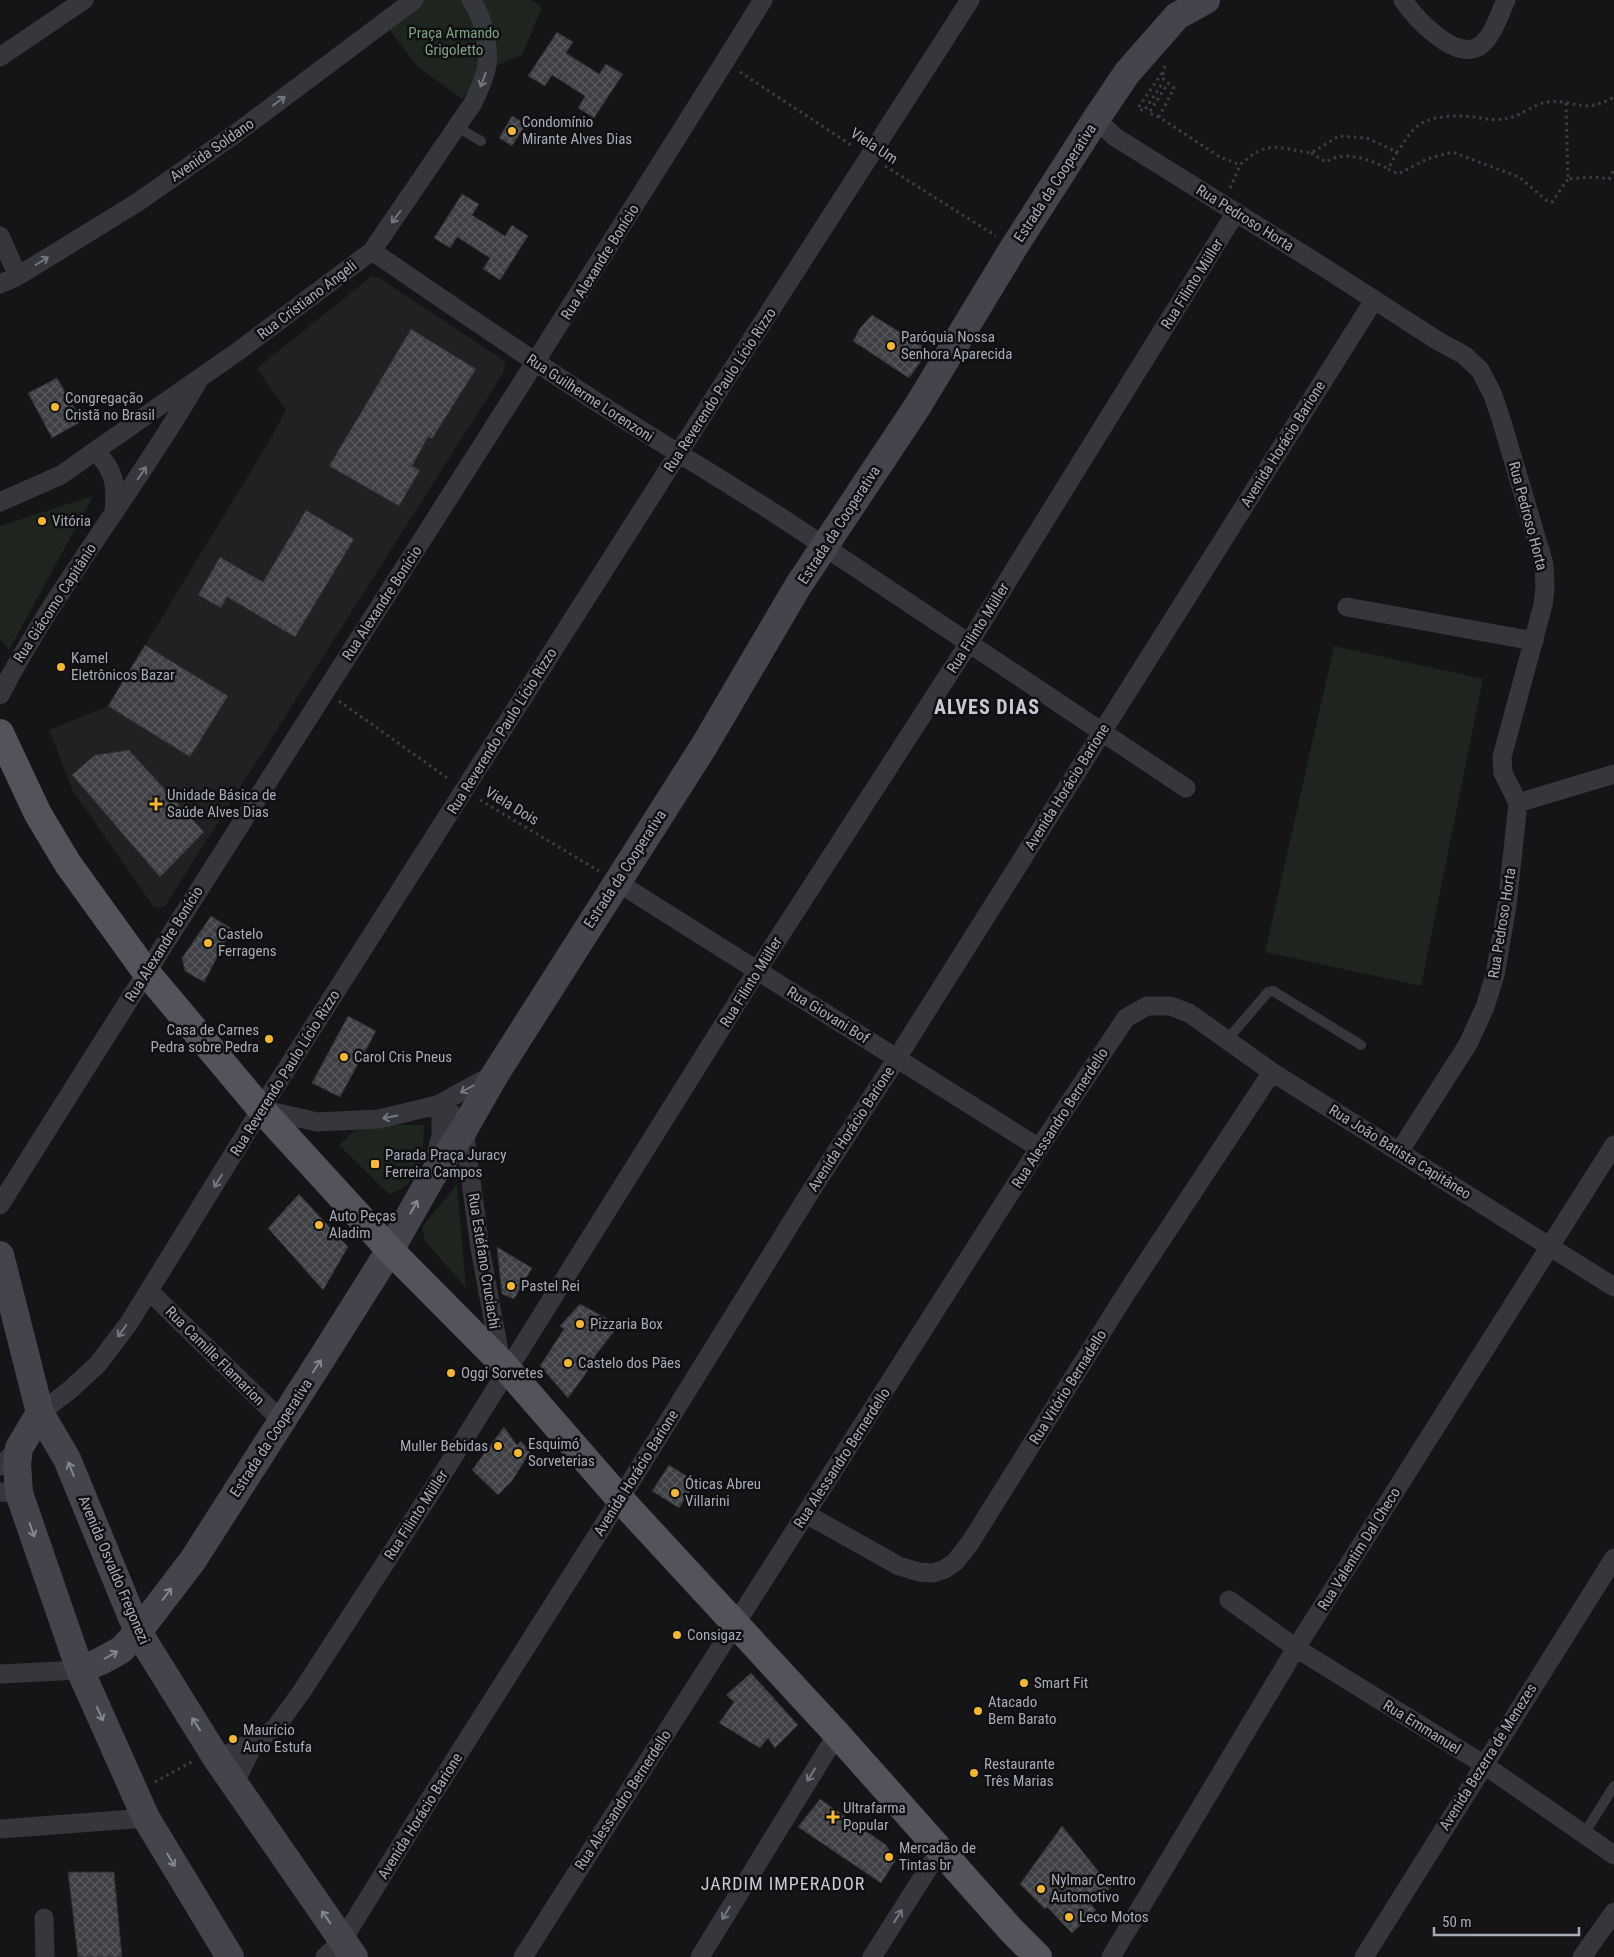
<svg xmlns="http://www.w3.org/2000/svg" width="1614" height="1957" viewBox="0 0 1614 1957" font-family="'Roboto Condensed',sans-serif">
<defs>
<pattern id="building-cross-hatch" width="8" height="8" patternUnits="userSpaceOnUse" patternTransform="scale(1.25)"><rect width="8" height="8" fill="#3f4044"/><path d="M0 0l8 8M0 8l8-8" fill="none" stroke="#58595d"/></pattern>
</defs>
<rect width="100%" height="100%" fill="#151517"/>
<path fill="#212124" d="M372,276L379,278L502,359L505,365V370L165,906L159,908L153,906L73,791L49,730L108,706L267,445L286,410L257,368Z"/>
<path fill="#1d251e" d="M409,0H531L542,7L522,55L483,71L462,99L418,67L381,19Z
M93,496L9,650L0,638V526Z
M1334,646L1483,679L1421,986L1265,952Z
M360,1125H424C424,1153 421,1186 389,1194L339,1145Z
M457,1184L466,1288L425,1241L422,1227Z"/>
<path fill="url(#building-cross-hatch)" stroke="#2f2f33" d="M557,32L573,42L566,53L599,74L606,64L623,74L594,118L578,108L585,96L552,75L545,86L528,76Z
M512,116L526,124L512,146L499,138Z
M462,194L479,204L472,215L505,236L512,225L528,236L500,280L483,269L490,258L457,237L450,248L434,238Z
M872,315L929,350L909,378L853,341L860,328Z
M411,329L476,369L432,439L428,437L412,466L420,470L399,506L329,466Z
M57,378L82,421L52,438L28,393Z
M306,510L354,539L295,637L227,597L221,608L198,595L220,557L263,582Z
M145,645L228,696L190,757L108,706Z
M129,750L204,832L160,877L72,775L95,755Z
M211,916L232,929L204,982L185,971L182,958Z
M348,1016L376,1031L340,1097L312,1083Z
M299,1194L348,1247L323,1290L268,1228Z
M497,1247L532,1268L514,1299L502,1294Z
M580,1304L619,1325L594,1357L597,1358L568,1398L540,1366L564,1329L560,1326Z
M504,1427L517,1445L521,1441L530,1452L512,1481L498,1495L472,1470Z
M669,1465L696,1482L679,1508L652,1491Z
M751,1673L798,1725L775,1748L768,1738L760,1748L719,1723L734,1702L726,1695Z
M820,1799L886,1845L895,1861L881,1883L798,1827Z
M1062,1826L1103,1877L1113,1885L1091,1905L1096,1910L1072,1933L1047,1907L1045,1909L1020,1884Z
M68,1872H114L122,1957H78Z"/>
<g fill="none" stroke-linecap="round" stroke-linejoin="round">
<path stroke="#3c3e43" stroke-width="3" stroke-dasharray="2.5 4" stroke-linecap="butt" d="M1165,66L1162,78L1174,88L1159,117L1220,157L1240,165C1268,139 1277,148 1311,153L1339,136L1367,138L1397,152C1403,144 1408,135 1415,128C1428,115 1457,115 1474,117C1486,119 1497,121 1509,118C1522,115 1534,104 1547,102C1576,99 1583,115 1614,97
M740,72L854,147
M1566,103L1568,179L1594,177L1609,179L1614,170
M1159,117L1149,113L1165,88L1161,85L1144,111L1138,108L1162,73
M1397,152L1388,169L1398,174L1427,159L1452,152L1519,177L1546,200L1552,202L1568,179
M1311,153L1326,162C1344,150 1370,159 1388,169
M885,166L996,236
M1230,188L1240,165
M339,701L450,780
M480,800L599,871
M155,1782L193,1761"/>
<path stroke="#36373c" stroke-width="10" d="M457,127L481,141
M1227,1040L1268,992L1273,991L1361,1045
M1584,1834L1614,1786"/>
<path stroke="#36373c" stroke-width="19" d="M1403,0C1415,18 1454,60 1478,47C1493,38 1499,14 1506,0
M0,57L84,0
M1096,119L1115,137L1325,268L1438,341L1464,355L1480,370L1492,393L1501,419L1544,564L1545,587L1543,605L1502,757L1503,773L1518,803L1507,906L1495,975L1485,1007L1468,1044L1399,1152
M0,236L18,276
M372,251C452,306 532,361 614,413C684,458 757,499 825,547L1186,788
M0,284L18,276L138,202L235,134L414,0
M95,451C116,471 116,486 114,513
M0,502L61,475L95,451L237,352L372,251L473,103C478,92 483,82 486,70C491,51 483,16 471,0
M1347,607L1534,641
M0,695C57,586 135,490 197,383
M1518,803L1614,774
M617,882L1039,1148
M437,1105L452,1114L464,1129L480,1248L501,1362
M261,1109L317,1122L379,1119L437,1105L496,1073
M433,1167L441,1135V1107
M0,1205C252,802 512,404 763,0
M149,1291L282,1421
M40,1413L71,1389L98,1364L129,1323L261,1109L678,454L970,0
M0,1466L19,1448
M0,1492L19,1493
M806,1514L899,1566L919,1572L933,1573L945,1569L955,1562L970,1543L1125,1295L1272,1072
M1229,1600L1296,1648L1483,1764L1614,1855
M0,1674L80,1670
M217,1759L264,1736L276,1727L302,1691L430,1494L757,971L969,643L1236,212
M234,1784L255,1742
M0,1829L146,1818
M44,1918L45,1957
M325,1957L342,1941L414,1824L620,1499L809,1194L897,1058L1374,300
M523,1957L1039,1148L1126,1018L1147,1006H1170L1189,1013L1272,1072L1614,1287
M700,1957L837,1734
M872,1957L940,1850
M1111,1957L1296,1648L1614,1145
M1364,1957L1614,1558
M1582,1957L1614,1912"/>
<path stroke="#44454c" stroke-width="28" d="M0,1255L40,1413L67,1459L138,1632L217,1759L354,1957
M40,1413L19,1448L17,1464L19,1493L80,1670L146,1818L230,1957
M80,1670L101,1661L121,1650L138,1632L193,1560L322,1358L390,1250L431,1178L464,1129L496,1073L704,746L798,586L917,407L1014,247L1096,119L1127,73L1177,16L1206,0"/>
<path stroke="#52535b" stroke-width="28" d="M0,733L38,814L68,864L146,972L261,1109L390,1250L501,1362L620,1499L837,1734L1012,1931L1038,1957"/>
</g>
<defs><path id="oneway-shaft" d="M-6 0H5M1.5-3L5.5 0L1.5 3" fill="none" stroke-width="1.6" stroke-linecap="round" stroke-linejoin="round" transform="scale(1.25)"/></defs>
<g stroke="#747780">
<use href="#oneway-shaft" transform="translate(483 80) rotate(111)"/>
<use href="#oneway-shaft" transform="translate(279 101) rotate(-37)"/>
<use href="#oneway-shaft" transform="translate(396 217) rotate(127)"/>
<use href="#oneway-shaft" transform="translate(42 261) rotate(-32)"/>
<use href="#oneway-shaft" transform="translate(142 473) rotate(-56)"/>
<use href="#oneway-shaft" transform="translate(467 1089) rotate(151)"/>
<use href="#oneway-shaft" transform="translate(390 1117) rotate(169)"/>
<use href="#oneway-shaft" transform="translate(218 1181) rotate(122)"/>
<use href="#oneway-shaft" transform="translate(122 1331) rotate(126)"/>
<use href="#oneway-shaft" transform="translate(811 1775) rotate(122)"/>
<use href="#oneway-shaft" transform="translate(726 1913) rotate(121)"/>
<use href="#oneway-shaft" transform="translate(898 1916) rotate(-58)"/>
</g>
<g stroke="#848792">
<use href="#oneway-shaft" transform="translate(414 1207) rotate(-61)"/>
<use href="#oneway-shaft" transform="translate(317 1366) rotate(-57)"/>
<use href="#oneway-shaft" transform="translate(71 1469) rotate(-112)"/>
<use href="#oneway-shaft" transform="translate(32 1530) rotate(71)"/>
<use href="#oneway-shaft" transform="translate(167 1594) rotate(-53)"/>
<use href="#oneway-shaft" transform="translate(111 1655) rotate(-30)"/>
<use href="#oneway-shaft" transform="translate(100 1714) rotate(66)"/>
<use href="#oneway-shaft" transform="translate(196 1724) rotate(-122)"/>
<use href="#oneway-shaft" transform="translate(171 1860) rotate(59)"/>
<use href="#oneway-shaft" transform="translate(326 1917) rotate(-125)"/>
</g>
<g fill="#f4b830" stroke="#101012" stroke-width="2">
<circle cx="512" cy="131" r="5"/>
<circle cx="891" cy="346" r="5"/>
<circle cx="55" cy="407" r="5"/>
<circle cx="42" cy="521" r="5"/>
<circle cx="61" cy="667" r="5"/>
<path d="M153.5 796.5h5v5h5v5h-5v5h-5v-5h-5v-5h5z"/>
<circle cx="208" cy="943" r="5"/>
<circle cx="269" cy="1039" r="5"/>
<circle cx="344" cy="1057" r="5"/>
<rect x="370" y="1159" width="10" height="10" rx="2.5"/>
<circle cx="319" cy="1225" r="5"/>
<circle cx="511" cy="1286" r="5"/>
<circle cx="580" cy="1324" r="5"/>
<circle cx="568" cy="1363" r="5"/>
<circle cx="451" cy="1373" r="5"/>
<circle cx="498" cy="1446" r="5"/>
<circle cx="518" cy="1453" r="5"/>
<circle cx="675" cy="1493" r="5"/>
<circle cx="677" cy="1635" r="5"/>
<circle cx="1024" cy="1683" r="5"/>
<circle cx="978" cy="1711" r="5"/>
<circle cx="233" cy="1739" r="5"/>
<circle cx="974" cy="1773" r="5"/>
<path d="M830.5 1809.5h5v5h5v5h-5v5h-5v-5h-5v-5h5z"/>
<circle cx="889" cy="1857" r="5"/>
<circle cx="1041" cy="1889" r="5"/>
<circle cx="1069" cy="1917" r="5"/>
</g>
<g text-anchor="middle" stroke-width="5" stroke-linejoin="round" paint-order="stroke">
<g font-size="15" fill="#7da281" stroke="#101012">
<text x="454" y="38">Praça Armando<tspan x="454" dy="17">Grigoletto</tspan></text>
</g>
<g font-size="15" fill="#a6abb7" stroke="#101012" text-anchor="start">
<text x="522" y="127">Condomínio<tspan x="522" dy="17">Mirante Alves Dias</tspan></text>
<text x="901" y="342">Paróquia Nossa<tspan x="901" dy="17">Senhora Aparecida</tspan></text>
<text x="65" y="403">Congregação<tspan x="65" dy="17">Cristã no Brasil</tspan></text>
<text x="52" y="526">Vitória</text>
<text x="71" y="663">Kamel<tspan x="71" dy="17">Eletrônicos Bazar</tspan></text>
<text x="167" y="800">Unidade Básica de<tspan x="167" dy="17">Saúde Alves Dias</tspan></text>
<text x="218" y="939">Castelo<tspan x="218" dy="17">Ferragens</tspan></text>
<text x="259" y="1035" text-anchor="end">Casa de Carnes<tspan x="259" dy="17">Pedra sobre Pedra</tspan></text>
<text x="354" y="1062">Carol Cris Pneus</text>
<text x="385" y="1160">Parada Praça Juracy<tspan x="385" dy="17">Ferreira Campos</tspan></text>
<text x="329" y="1221">Auto Peças<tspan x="329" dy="17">Aladim</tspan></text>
<text x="521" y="1291">Pastel Rei</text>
<text x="590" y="1329">Pizzaria Box</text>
<text x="578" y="1368">Castelo dos Pães</text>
<text x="461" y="1378">Oggi Sorvetes</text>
<text x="528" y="1449">Esquimó<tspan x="528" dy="17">Sorveterias</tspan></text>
<text x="488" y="1451" text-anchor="end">Muller Bebidas</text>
<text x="685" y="1489">Óticas Abreu<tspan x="685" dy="17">Villarini</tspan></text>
<text x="687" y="1640">Consigaz</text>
<text x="1034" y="1688">Smart Fit</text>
<text x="988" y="1707">Atacado<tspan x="988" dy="17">Bem Barato</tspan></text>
<text x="243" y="1735">Maurício<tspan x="243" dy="17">Auto Estufa</tspan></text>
<text x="984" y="1769">Restaurante<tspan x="984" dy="17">Três Marias</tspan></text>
<text x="843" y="1813">Ultrafarma<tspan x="843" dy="17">Popular</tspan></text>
<text x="899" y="1853">Mercadão de<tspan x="899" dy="17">Tintas br</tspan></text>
<text x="1051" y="1885">Nylmar Centro<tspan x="1051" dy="17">Automotivo</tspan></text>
<text x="1079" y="1922">Leco Motos</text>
</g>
<g font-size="15" fill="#a6abb7" stroke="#101012">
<text transform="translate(874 146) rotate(33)" y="5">Viela Um</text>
<text transform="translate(212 150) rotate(-35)" y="5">Avenida Soldano</text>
<text transform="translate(1055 183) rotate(-57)" y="5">Estrada da Cooperativa</text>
<text transform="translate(1245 218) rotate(32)" y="5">Rua Pedroso Horta</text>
<text transform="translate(600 262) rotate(-58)" y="5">Rua Alexandre Bonício</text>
<text transform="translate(1192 284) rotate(-58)" y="5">Rua Filinto Müller</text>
<text transform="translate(307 300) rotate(-37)" y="5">Rua Cristiano Angeli</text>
<text transform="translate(720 390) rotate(-57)" y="5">Rua Reverendo Paulo Lício Rizzo</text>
<text transform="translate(590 398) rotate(33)" y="5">Rua Guilherme Lorenzoni</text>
<text transform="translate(1283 444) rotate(-58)" y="5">Avenida Horácio Barione</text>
<text transform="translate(1528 516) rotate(75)" y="5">Rua Pedroso Horta</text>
<text transform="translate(839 525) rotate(-57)" y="5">Estrada da Cooperativa</text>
<text transform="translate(55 603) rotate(-57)" y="5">Rua Giácomo Capitânio</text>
<text transform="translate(382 603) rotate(-57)" y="5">Rua Alexandre Bonício</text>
<text transform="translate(978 628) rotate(-58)" y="5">Rua Filinto Müller</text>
<text transform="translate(502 731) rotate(-58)" y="5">Rua Reverendo Paulo Lício Rizzo</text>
<text transform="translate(1067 787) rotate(-58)" y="5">Avenida Horácio Barione</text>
<text transform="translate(512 806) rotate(31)" y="5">Viela Dois</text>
<text transform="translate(625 869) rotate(-57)" y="5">Estrada da Cooperativa</text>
<text transform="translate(1502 923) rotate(-81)" y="5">Rua Pedroso Horta</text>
<text transform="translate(164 944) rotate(-58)" y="5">Rua Alexandre Bonício</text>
<text transform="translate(751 982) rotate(-58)" y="5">Rua Filinto Müller</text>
<text transform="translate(828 1015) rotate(32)" y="5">Rua Giovani Bof</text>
<text transform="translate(285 1073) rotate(-58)" y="5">Rua Reverendo Paulo Lício Rizzo</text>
<text transform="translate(1060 1118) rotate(-57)" y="5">Rua Alessandro Bernerdello</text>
<text transform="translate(851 1129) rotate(-57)" y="5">Avenida Horácio Barione</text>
<text transform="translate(1400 1152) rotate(32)" y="5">Rua João Batista Capitâneo</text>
<text transform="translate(484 1261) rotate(81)" y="5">Rua Estéfano Cruciachi</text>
<text transform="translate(215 1356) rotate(45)" y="5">Rua Camille Flamarion</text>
<text transform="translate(1068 1387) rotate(-58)" y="5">Rua Vitório Bernadello</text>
<text transform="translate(271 1438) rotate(-57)" y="5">Estrada da Cooperativa</text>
<text transform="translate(842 1458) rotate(-57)" y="5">Rua Alessandro Bernerdello</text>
<text transform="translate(636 1473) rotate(-58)" y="5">Avenida Horácio Barione</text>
<text transform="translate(416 1515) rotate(-57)" y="5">Rua Filinto Müller</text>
<text transform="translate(1359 1549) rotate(-58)" y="5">Rua Valentim Dal Checo</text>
<text transform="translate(114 1570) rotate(67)" y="5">Avenida Osvaldo Fregonezi</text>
<text transform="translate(1422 1727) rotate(32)" y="5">Rua Emmanuel</text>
<text transform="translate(1488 1757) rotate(-58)" y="5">Avenida Bezerra de Menezes</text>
<text transform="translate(623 1800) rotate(-57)" y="5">Rua Alessandro Bernerdello</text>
<text transform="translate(420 1816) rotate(-58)" y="5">Avenida Horácio Barione</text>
</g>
<g font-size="18" letter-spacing="1" fill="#c8cad3" stroke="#101012">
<text x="783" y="1890">JARDIM IMPERADOR</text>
</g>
<g font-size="20" font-weight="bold" letter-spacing="1" fill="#c8cad3" stroke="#101012">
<text x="987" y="714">ALVES DIAS</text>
</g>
</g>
<path d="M1434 1927v8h145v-8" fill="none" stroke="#a6abb7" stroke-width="2.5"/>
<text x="1442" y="1927" font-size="15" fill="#a6abb7" stroke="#101012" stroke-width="4" paint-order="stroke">50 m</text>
</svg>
